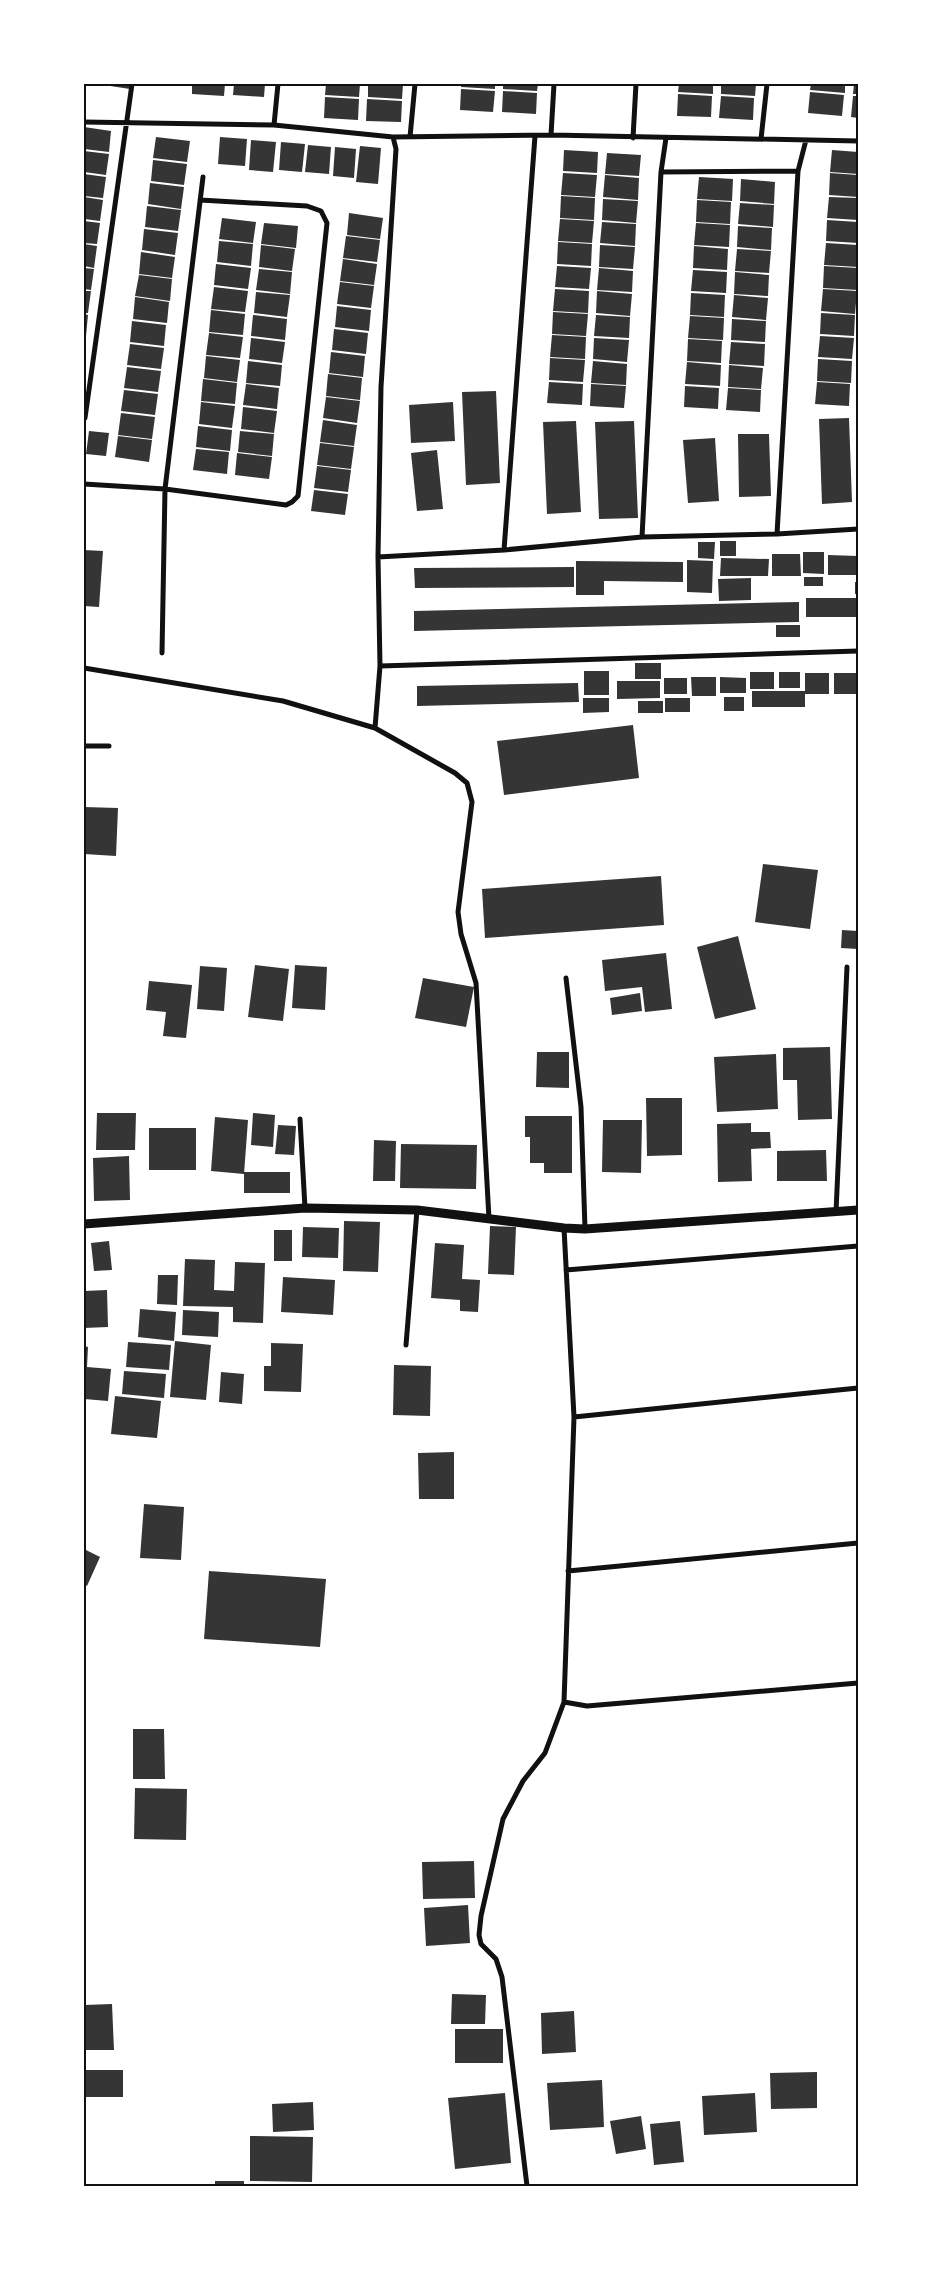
<svg xmlns="http://www.w3.org/2000/svg" width="942" height="2270" viewBox="0 0 942 2270" font-family="'Golos Text',sans-serif">
<rect width="100%" height="100%" fill="#fff"/>
<path fill="#353535" d="M97,84H130V89Z
M192,84H225L224,96L192,94Z
M234,84H265L264,97L233,95Z
M326,84H360L359,97L325,95Z
M368,84H403L402,99L368,97Z
M461,84H495V89L461,87Z
M503,84H538L537,91L503,89Z
M679,84H713V94L678,92Z
M721,84H756L755,96L721,94Z
M811,84H845V93L810,90Z
M854,84H858V94H853Z
M461,89L495,91L493,112L460,110Z
M503,91L537,93L536,114L502,112Z
M810,92L844,95L842,116L808,113Z
M678,94L712,96L711,117L677,116Z
M721,96L754,98L753,120L719,118Z
M853,96H858V118L851,117Z
M325,97L359,99L358,120L324,118Z
M367,99L402,101L401,122L366,121Z
M84,127L111,131L109,152L84,149Z
M156,137L190,141L187,162L153,158Z
M220,137L247,139L245,166L218,164Z
M251,140L276,142L273,172L249,170Z
M281,142L305,144L302,172L279,170Z
M308,145L331,147L329,174L305,172Z
M360,146L381,148L378,184L356,182Z
M335,147L356,149L354,178L333,176Z
M564,150L598,152L597,173L563,171Z
M832,150L858,152V174L830,172Z
M84,151L109,154L106,175L84,172Z
M607,153L641,155L639,176L605,174Z
M153,160L187,164L184,185L151,181Z
M563,173L597,175L595,197L561,195Z
M830,173L858,175V197L829,195Z
M84,174L106,177L103,198L84,196Z
M605,175L639,178L638,200L603,197Z
M699,177L733,179L732,201L697,199Z
M741,179L775,182L774,204L740,201Z
M150,183L184,187L181,209L148,204Z
M561,196L595,198L594,220L560,218Z
M84,197L103,200L100,221L84,219Z
M829,197L858,198V220L827,218Z
M603,199L638,201L636,223L602,220Z
M697,200L731,202L730,224L696,222Z
M740,203L774,205L773,227L738,224Z
M147,206L181,210L178,231L145,227Z
M349,213L383,218L380,239L347,235Z
M222,218L256,222L253,243L219,239Z
M560,219L594,221L592,243L558,241Z
M827,220L858,222V243L826,241Z
M84,221L100,223L97,244L84,243Z
M602,222L636,224L635,246L600,243Z
M264,223L298,226L296,248L261,244Z
M696,223L730,225L729,247L694,245Z
M738,226L772,228L771,250L737,247Z
M144,229L178,233L175,255L142,250Z
M346,236L380,240L377,262L343,258Z
M219,241L253,244L251,266L217,262Z
M558,242L592,244L591,266L557,264Z
M826,243L858,245V267L824,265Z
M84,244L97,246L94,268L84,266Z
M261,245L295,249L292,271L259,267Z
M600,245L635,247L633,269L599,267Z
M694,246L728,249L727,270L693,268Z
M737,249L771,251L769,273L735,271Z
M141,252L175,257L172,278L139,274Z
M343,259L377,264L374,285L340,281Z
M216,264L251,268L248,289L214,285Z
M557,266L591,268L589,289L555,287Z
M824,266L858,268L857,290L823,288Z
M84,268L94,269L91,290L84,289Z
M599,268L633,271L632,292L597,290Z
M259,269L292,272L290,294L256,290Z
M693,270L727,272L726,293L691,291Z
M735,272L769,275L768,296L734,294Z
M139,275L172,279L170,301L135,296Z
M340,282L374,286L371,308L337,304Z
M214,287L248,291L245,312L211,309Z
M555,289L589,291L588,313L553,311Z
M823,289L857,291L855,314L821,311Z
M84,291H91L88,313H84Z
M597,291L632,294L630,316L596,313Z
M256,292L290,295L287,317L254,313Z
M691,293L725,295L724,317L690,315Z
M734,295L768,298L766,320L732,317Z
M135,297L169,302L167,323L133,319Z
M337,306L371,310L369,331L335,327Z
M211,310L245,314L243,335L209,332Z
M553,312L588,314L586,336L552,334Z
M821,313L855,315L854,336L820,334Z
M84,314L88,315L86,336H84Z
M253,315L287,319L285,340L251,336Z
M596,315L630,317L629,338L594,336Z
M690,316L724,318L723,340L688,338Z
M732,319L766,321L765,342L731,340Z
M132,321L166,325L164,346L130,342Z
M334,329L368,333L366,354L332,350Z
M209,333L243,337L240,358L206,355Z
M552,335L586,337L585,359L550,357Z
M820,336L854,338L852,359L818,357Z
M251,338L285,342L282,363L249,359Z
M594,338L629,340L627,362L593,359Z
M688,339L722,341L721,363L687,361Z
M731,342L765,344L764,366L729,364Z
M130,344L164,348L161,369L127,365Z
M331,352L365,356L363,377L329,373Z
M206,356L240,360L237,382L204,378Z
M550,358L585,360L583,382L549,380Z
M818,359L852,361L851,383L817,381Z
M248,361L282,365L280,386L246,383Z
M593,361L627,364L626,385L591,383Z
M687,362L721,365L720,386L685,384Z
M729,365L763,368L761,389L728,387Z
M127,367L161,371L158,392L124,388Z
M328,374L362,378L360,400L326,396Z
M203,379L237,383L235,404L201,401Z
M549,382L583,384L582,405L547,403Z
M817,382L850,384L849,406L815,404Z
M246,384L279,388L277,409L243,405Z
M591,384L626,386L624,408L590,406Z
M685,386L719,388L718,409L684,407Z
M728,388L761,390L760,412L726,410Z
M124,390L158,394L155,415L121,411Z
M496,391L500,483L466,485L462,392Z
M326,397L360,401L357,423L323,418Z
M201,402L235,406L232,428L199,424Z
M453,402L455,441L411,443L409,405Z
M243,407L277,411L274,433L241,429Z
M121,413L155,417L152,439L118,435Z
M849,418L852,502L822,504L819,419Z
M323,420L357,425L354,446L320,442Z
M576,421L581,512L547,514L543,422Z
M634,421L638,518L599,519L595,422Z
M198,426L232,430L230,451L196,447Z
M89,431L109,433L106,456L86,454Z
M240,431L274,434L272,456L238,452Z
M738,434H769L771,496L739,497Z
M118,436L152,440L149,462L115,457Z
M715,438L719,501L688,503L683,440Z
M320,443L354,447L351,469L317,465Z
M196,449L229,452L227,474L193,470Z
M437,450L443,509L417,511L411,453Z
M237,453L272,457L269,479L235,475Z
M317,466L351,470L348,492L314,488Z
M314,490L348,494L345,515L311,511Z
M720,541H736V556H720Z
M698,542H715L714,559L698,558Z
M84,550L103,551L99,607L84,606Z
M803,552H824V574L803,573Z
M772,554H800L801,576H772Z
M828,555L858,556V575H828Z
M721,558L769,559L768,576H720Z
M687,560L713,561L712,593L687,592Z
M576,561L683,562V582L604,581V595H576Z
M574,567V587L415,588L414,568Z
M804,577H823V586H804Z
M751,578V600L719,601L718,579Z
M855,582H858V594H855Z
M806,598H858V617H806Z
M799,602V622L414,631V611Z
M776,625H800V637H776Z
M635,663H661V679H635Z
M584,671H609V695H584Z
M750,672H774V689H750Z
M779,672H800V688H779Z
M805,673H829V694H805V707H752V691H805Z
M834,673H858V694H834Z
M691,677H716V696H692Z
M720,677L746,678V693H720Z
M664,678H687V694H664Z
M617,681H660V698L617,699Z
M578,683L579,702L417,706V686Z
M724,697H744V711H724Z
M583,698H609V712L583,713Z
M665,698H690V712H665Z
M638,701H663V713H638Z
M633,725L639,778L504,795L497,741Z
M84,807L118,808L116,856L84,854Z
M763,864L818,870L810,929L755,922Z
M661,876L664,925L485,938L482,889Z
M842,930L858,931V949L841,948Z
M738,936L756,1009L715,1019L697,947Z
M666,953L672,1009L645,1012L642,987L605,991L602,960Z
M255,965L289,969L283,1021L248,1017Z
M295,965L327,967L325,1010L292,1008Z
M200,966L227,968L224,1011L197,1009Z
M423,978L474,987L466,1027L415,1018Z
M149,981L192,985L186,1038L163,1036L166,1012L146,1010Z
M640,993L642,1011L612,1015L610,998Z
M830,1047L832,1119L798,1120L797,1080H783V1048Z
M537,1052H569V1088L536,1087Z
M776,1054L778,1109L717,1112L714,1057Z
M646,1098H682V1155L647,1156Z
M97,1113H136L135,1150H96Z
M253,1113L275,1115L273,1147L251,1145Z
M525,1116H572V1173H544V1163H530V1137H525Z
M215,1117L248,1120L244,1174L211,1171Z
M603,1120H642L641,1173L602,1172Z
M751,1123V1132H770L771,1148L751,1149L752,1181L718,1182L717,1124Z
M278,1125L296,1126L294,1155L275,1154Z
M149,1128H196V1170H149Z
M374,1140L396,1141L395,1181H373Z
M401,1144L477,1145L476,1189L400,1188Z
M826,1150L827,1181H777V1151Z
M129,1156L130,1200L94,1201L93,1158Z
M244,1172H290V1193H244Z
M344,1221L380,1222L378,1272L343,1271Z
M490,1226L516,1227L514,1275L488,1274Z
M303,1227L339,1228L338,1258L302,1257Z
M274,1230H292V1261H274Z
M109,1241L112,1270L94,1271L91,1243Z
M435,1243L464,1245L462,1279L480,1280L478,1312L460,1311V1300L431,1298Z
M185,1259L215,1260L214,1290L234,1291L235,1262L265,1263L263,1323L233,1322V1307L183,1306Z
M158,1275H178L177,1305L157,1304Z
M283,1277L335,1280L333,1315L281,1312Z
M107,1290L108,1327L84,1328V1291Z
M140,1309L176,1312L174,1341L138,1337Z
M183,1310L219,1312L218,1337L182,1335Z
M175,1341L211,1345L206,1400L170,1397Z
M128,1342L171,1345L169,1370L126,1367Z
M271,1343L303,1344L301,1392L264,1391V1366H271Z
M84,1346L88,1347L87,1367L111,1369L108,1401L84,1399Z
M394,1365L431,1366L430,1416L393,1415Z
M124,1371L166,1374L164,1398L122,1394Z
M221,1372L244,1374L242,1404L219,1402Z
M115,1396L161,1401L157,1438L111,1434Z
M454,1452V1499H419L418,1453Z
M144,1504L184,1507L181,1560L140,1558Z
M84,1549L100,1557L87,1586L84,1584Z
M209,1571L326,1579L320,1647L204,1639Z
M133,1729H164L165,1779H133Z
M135,1788L187,1789L186,1840L134,1839Z
M474,1861L475,1898L423,1899L422,1862Z
M468,1905L470,1943L426,1946L424,1908Z
M452,1994L486,1995L485,2024H451Z
M112,2004L114,2050H84V2005Z
M574,2011L576,2052L542,2054L541,2013Z
M455,2029H503V2063H455Z
M84,2070H123V2097H84Z
M817,2072V2108L771,2109L770,2073Z
M602,2080L604,2127L550,2130L547,2083Z
M505,2093L511,2163L455,2169L448,2098Z
M755,2093L757,2132L704,2135L702,2096Z
M313,2102L314,2130L273,2132L272,2104Z
M641,2116L646,2149L616,2154L610,2121Z
M680,2121L684,2162L654,2165L650,2124Z
M250,2136L313,2137L312,2182L250,2181Z
M215,2181H244V2186H215Z"/>
<g fill="none" stroke-linecap="round" stroke-linejoin="round">
<path stroke="#111" stroke-width="5" d="M84,122L274,125L393,137L551,135L858,141
M274,125L278,84
M551,135L554,84
M410,137L415,84
M633,138L636,84
M761,139L767,84
M661,172L798,171
M85,418L132,84
M84,484L165,489L286,505L292,502L298,496L327,223L321,211L307,206L200,200
M777,534L798,171L806,140
M642,537L661,172L666,138
M504,550L535,136
M378,557L504,550L642,537L777,534L858,529
M162,653L165,489L203,177
M380,666L858,651
M84,668L283,701L375,728L455,773L467,783L472,802L458,912L461,934L476,983L489,1219
M375,728L380,666L378,557L381,387L396,149L393,137
M84,746H109
M566,978L581,1107L585,1229
M300,1119L305,1208
M836,1212L847,967
M564,1228L574,1417L564,1702L587,1706L858,1683
M566,1270L858,1246
M406,1345L417,1210
M574,1417L858,1388
M568,1571L858,1543
M527,2186L502,1977L496,1959L481,1944L479,1935L481,1916L503,1819L523,1781L545,1753L564,1702"/>
<path stroke="#111" stroke-width="9" d="M84,1224L305,1208L417,1210L564,1228L585,1229L858,1210"/>
</g>
<rect width="942" height="2270" fill="none" stroke="#ffffff" stroke-width="170"/>
<rect x="85" y="85" width="772" height="2100" fill="none" stroke="#111" stroke-width="2"/>
</svg>
